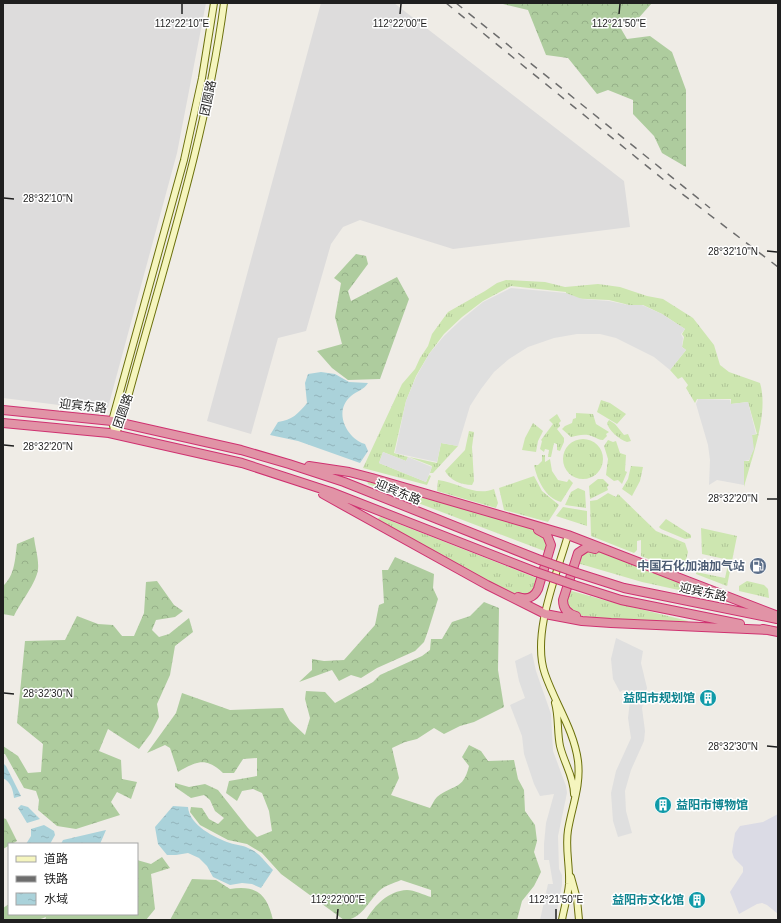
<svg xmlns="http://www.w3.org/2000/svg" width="781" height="923" viewBox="0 0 781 923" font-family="Helvetica,'Noto Sans SC',sans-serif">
<defs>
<pattern id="grass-tufts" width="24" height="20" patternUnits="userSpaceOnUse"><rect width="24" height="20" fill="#cde6b0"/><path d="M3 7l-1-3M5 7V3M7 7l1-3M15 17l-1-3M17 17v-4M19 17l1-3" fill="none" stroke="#b0c597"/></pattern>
<pattern id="forest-crowns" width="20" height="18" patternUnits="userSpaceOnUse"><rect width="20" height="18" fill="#aecc9e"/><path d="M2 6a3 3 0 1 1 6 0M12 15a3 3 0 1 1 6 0" fill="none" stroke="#95af88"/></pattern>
<pattern id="water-ripples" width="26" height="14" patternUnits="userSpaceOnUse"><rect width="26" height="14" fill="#aad2da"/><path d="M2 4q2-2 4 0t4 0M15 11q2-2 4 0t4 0" fill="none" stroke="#92b4bb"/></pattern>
</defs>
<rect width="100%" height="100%" fill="#efece6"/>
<path fill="#dddcdc" d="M3,3H206L177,153L107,411L3,398Z
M321,3H394L624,181L630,227L453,249L360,220L343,227L331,244L306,331L278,338L251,434L207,421Z"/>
<path fill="url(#grass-tufts)" d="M506,280L545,282L565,287L598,284L620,287L647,296L663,299L693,318L714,345L720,365L729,372L760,383C769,413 752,457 744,487V461H749L753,449L752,435L757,434L748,402L731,404V399H697L695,403L686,388L688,385L682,377L678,379L670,370L686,350L682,347L684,337L682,334L685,329L662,314L643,305H629L609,300L566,298V292L511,286L483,301L462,317L444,334L429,354L416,376L406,401L394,453L408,457L406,461L383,452L379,463L426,482L429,475L431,476L427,485L363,468L402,384L415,369L420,358L428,346L432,334L448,312L485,291L497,283Z
M601,400L610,403L626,414L617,424L597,412Z
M576,413L593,414L596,424L609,432L606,434L607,436L603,440C599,440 597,438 594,437C586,433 579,435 571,437L562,429L565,426L572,423L573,419L576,418Z
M557,414L561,421L559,423L560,426L557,429L564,438V442L560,451L557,450V444L554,443L551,457H548L549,450L545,449L544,452L540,449L542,441L541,440L553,424L549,420Z
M609,420L615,424L624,435L628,434L631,441L627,442C619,439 609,431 607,423Z
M533,423L543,431L538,441L536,452L522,450L525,438Z
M469,431L474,432L472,447L474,481L472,485C461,485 450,480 445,471L465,450Z
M563 459a20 20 0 1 1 40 0a20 20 0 1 1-40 0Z
M608,440L613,442L616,441L620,453L626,455L625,471L627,472L622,484L618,480L614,481L606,475L608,459L604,446Z
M441,443L458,446L433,473H430L432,466L409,457L437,463Z
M542,455H545V462L550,459L552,471L558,480L567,482L569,479L573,483L561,502C545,498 537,479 534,465H538L542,461Z
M631,466L643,467L640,481L632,496L622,489L628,479Z
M534,476L542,491L559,505L548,522L504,510L499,488Z
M598,479H603L609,485L607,487L608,490L590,499L589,486Z
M369,480L490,515L540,532L548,540L547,552L368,484L367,481Z
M438,480C457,482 475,497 494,489L498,503L496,508L437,491Z
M578,488L585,491L586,508L565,505L571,492Z
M608,493L616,497L618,494L656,531L685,543L688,552L684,569L678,570L641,556V540L637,541V550L634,553L591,536L590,501L597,500Z
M563,507L587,511V526L556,516Z
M381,517L539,579L533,593L519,596L490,582L379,521L378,518Z
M666,519L691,535V538L685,539L661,529L659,527Z
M701,528L737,536L727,586L696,574V572L725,578L729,560L702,554Z
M591,549L641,566L721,598L720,599L642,582L577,563L579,556Z
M747,581L764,585L768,589L769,598L739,591V586Z
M568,590L604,600L688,621L687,623L629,621L576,615L566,608Z"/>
<path fill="url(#forest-crowns)" d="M499,3H652L635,22L620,20V27L627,39L650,36L672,52L686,90V167L662,153L654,136L633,114V100L608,90L597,94L568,58L546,55L528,10Z
M356,254L366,256L368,264L348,291L351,301L397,277L409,299L380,379L348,380L332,368L317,351L342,344L335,317L341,283L334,278Z
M34,537C35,547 39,559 38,569C37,582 20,603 14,616L3,614V586C15,575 15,559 17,544Z
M395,557L434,574L433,588L438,599L428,631L424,642L415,651L377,668L361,678L351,675L339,681L332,670L299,682L312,670V659L324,661L344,660L375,625L379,605L384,603L382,570H388Z
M157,581L174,605L183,611L175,617L156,620L152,630L159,637L169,634L189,618L193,632L175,646L170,675L157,704L159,717L151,733L139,749L108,729L99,751L121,760L122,779L137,782L131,799L117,792L111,802L120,815L76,829L57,826L38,810L39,800L36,791L24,788L5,754H3V746L18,756L28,773L41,772L43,744L17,723L25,641L65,640L77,616L98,624L113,625L122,636H134L144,613L146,582Z
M484,602L499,608L498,670L504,707L474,722L460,726L444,734L434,728L417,739L405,742L392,748L399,778L391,795L430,808C432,805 434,800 437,797C453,784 463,791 469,766L462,757L469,745L481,751L488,761L514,760L518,779L524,790L525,811L535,825L537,841L534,852L541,872L534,886L522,901L517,920H366C375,905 388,891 407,890C414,890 424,895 431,897V890L401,880C394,883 384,886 379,891C368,902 361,920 344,920L281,874L262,853L247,844L228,840L200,825L190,812L191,807L202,808L209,819L218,824L224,818L215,811L210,800L204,795L191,798L175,787V783L189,787L205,784L218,790L248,828L257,837L272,831L269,811L262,793L253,789L242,791L237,801L226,793L229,781L257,776V758L243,759L234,773H223C206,757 197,761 178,772L170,748L165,745L147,753L176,713L182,693L230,710L283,708L290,721L305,735L310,718L305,699L306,691L325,692L335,703L373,682L380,675L422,656L430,650L431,639H442L452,622L470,616Z
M3,818L6,819L17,841L3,849Z
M162,857L170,868L151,874L155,909L146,920H45L46,917L38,920H3V908L9,904V914H137V860L151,864Z
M192,879L216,880L230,889C257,885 267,894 273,920H170Z"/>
<path fill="#dfdfdf" d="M511,288L566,293L582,299L609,301L628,305H642L662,314L685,329L681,334L683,338L682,347L686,350L670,370L654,357L616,338L600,334H577L554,338L528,347L509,359L494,372L481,389L470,406L458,446L441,443L437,462L395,453L406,401L416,377L429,354L444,336L461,320L483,302Z
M698,399L730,400L731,404L748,402L756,434L752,435L754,449L749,460L744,461V485L717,480L709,485L710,460L708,445L696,404Z
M383,452L406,461L408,457L432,467L426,482L379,463Z
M616,638L643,651L641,663L647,688L642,708L645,731L644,741L631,770L625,791L626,811L632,833L618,837L613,821L611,793L616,771L631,738L628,718L631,692L623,690L620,692L613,679L611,659Z
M532,653L536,671L551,714L553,751L566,786L567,793L558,836L559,869L562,875V885L555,920H540L548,884H553L549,860H544V844L546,823L554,794L540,796L534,784L524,754L522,736L510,705L525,698L519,681L515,661Z"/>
<path fill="#dbdbe5" d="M778,814V914L767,905L762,903L757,904L739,914L730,892L743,872V867L734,858L732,852L735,833L740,826L763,822Z"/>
<path fill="url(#water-ripples)" d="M321,372L335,374L349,382L368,383C364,390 357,391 351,396C333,411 346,438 365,444L368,451L360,463L298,441L270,435L278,422C292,420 298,414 307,403L305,383L308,374Z
M3,763L6,766L21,796L14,798C13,790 11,782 3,778Z
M21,805L28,807L40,819L27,823L18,808Z
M173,806L188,807C189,825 215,838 230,843C236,845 243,845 248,848C259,852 265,862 273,870L261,888L252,884L242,883L230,885L213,877L207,866L199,858L188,853L176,855H167L158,844L155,827Z
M44,825L54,831L55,835L50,844H26L31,836V829Z
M106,830L100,844H61L63,840Z"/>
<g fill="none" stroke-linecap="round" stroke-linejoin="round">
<g stroke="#6b700c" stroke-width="8">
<path id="secondary" d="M115,434L121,423C158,283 205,146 224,3
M115,434L112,421L184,160L202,78L214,3
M555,703C559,717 557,732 560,746C564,763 574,777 574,794
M571,877L577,899L579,920
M562,920C564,908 568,896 569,884C570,866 565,848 568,830C572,806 581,786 578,761C574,730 555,703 545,674C531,634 557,574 568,535"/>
</g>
<g stroke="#cf3170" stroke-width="10">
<path id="highway" d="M3,410L112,421L241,450L289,464L344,482L540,560
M3,423L109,433L242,463L331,492L536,572
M309,466L349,472L372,478L568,535L778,616
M323,494L487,585L545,614L582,621L611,623L769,630
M577,573L624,588L777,619
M574,585L621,600L740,624
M518,597C526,600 534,598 538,589L551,545L547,535L538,530
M576,616C568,614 563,609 563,600L578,553L587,547L595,549
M763,629L778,632"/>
</g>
<use href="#secondary" stroke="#f5f5be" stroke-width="6"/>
<use href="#highway" stroke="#e193a6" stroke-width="8"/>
<path stroke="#6d6d6d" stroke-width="1.5" stroke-dasharray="8 8" stroke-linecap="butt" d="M446,3L664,180L778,267
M456,3L710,208"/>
<g stroke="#cf3170" stroke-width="10" stroke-linecap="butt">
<path id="highway-bridge" d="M540,560L577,573
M536,572L574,585"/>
</g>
<use href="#highway-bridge" stroke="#e193a6" stroke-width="8"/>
</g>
<path fill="none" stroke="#1f1f1f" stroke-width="1.5" d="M182,14V4M400,14L401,4M619,14L620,4M4,198L14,199M767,251L777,252M4,445L14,446M767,499H777M4,693L14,694M767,746L777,747M337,919L338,909M556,919V909"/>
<defs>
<g id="fuel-disc" transform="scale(0.9)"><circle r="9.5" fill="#5c6f8a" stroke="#fff"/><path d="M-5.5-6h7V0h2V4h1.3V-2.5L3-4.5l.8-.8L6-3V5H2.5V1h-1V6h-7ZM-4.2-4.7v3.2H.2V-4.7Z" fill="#fff"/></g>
<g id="building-disc" transform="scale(0.9)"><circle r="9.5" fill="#0f9aa8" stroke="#fff"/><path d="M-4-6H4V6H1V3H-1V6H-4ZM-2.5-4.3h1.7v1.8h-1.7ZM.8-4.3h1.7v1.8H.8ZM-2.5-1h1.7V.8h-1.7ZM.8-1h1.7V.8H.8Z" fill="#fff"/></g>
</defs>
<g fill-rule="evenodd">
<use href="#fuel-disc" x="758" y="566"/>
<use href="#building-disc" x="708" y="698"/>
<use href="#building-disc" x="663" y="805"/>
<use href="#building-disc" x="697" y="900"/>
</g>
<g text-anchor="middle" stroke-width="3" stroke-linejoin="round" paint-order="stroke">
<g font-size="12" fill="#1f1f1f" stroke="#fff">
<text transform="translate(208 98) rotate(-78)" y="4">团圆路</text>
<text transform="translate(83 406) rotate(6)" y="4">迎宾东路</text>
<text transform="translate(123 411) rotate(-71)" y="4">团圆路</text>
<text transform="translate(398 492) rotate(22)" y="4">迎宾东路</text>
<text transform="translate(703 592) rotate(12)" y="4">迎宾东路</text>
</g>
<g font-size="12" font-weight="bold" fill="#4e5e75" stroke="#fff" text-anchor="end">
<text x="745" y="570">中国石化加油加气站</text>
</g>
<g font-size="12" font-weight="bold" fill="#0d838f" stroke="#fff" text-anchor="end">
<text x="695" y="702">益阳市规划馆</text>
<text x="676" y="809" text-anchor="start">益阳市博物馆</text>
<text x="684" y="904">益阳市文化馆</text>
</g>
</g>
<g font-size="10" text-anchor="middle" fill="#1f1f1f" stroke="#fff" stroke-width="3" stroke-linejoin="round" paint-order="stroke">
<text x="182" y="27">112°22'10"E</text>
<text x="400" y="27">112°22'00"E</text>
<text x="619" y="27">112°21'50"E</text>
<text x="48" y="202">28°32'10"N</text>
<text x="733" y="255">28°32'10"N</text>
<text x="48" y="450">28°32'20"N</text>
<text x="733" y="502">28°32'20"N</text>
<text x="48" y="697">28°32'30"N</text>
<text x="733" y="750">28°32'30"N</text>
<text x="338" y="903">112°22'00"E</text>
<text x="556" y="903">112°21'50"E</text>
</g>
<rect width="781" height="923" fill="none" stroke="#1f1f1f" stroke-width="8"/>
<rect x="8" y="843" width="130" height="72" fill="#ffffff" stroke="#a5a5a5"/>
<rect x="16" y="856" width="20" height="6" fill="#f5f5be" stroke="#a5a5a5"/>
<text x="44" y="863" font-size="12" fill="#1f1f1f">道路</text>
<rect x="16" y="876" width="20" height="6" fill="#6d6d6d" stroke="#a5a5a5"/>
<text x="44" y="883" font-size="12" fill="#1f1f1f">铁路</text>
<rect x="16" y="893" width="20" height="12" fill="url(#water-ripples)" stroke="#a5a5a5"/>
<text x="44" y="903" font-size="12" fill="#1f1f1f">水域</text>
</svg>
